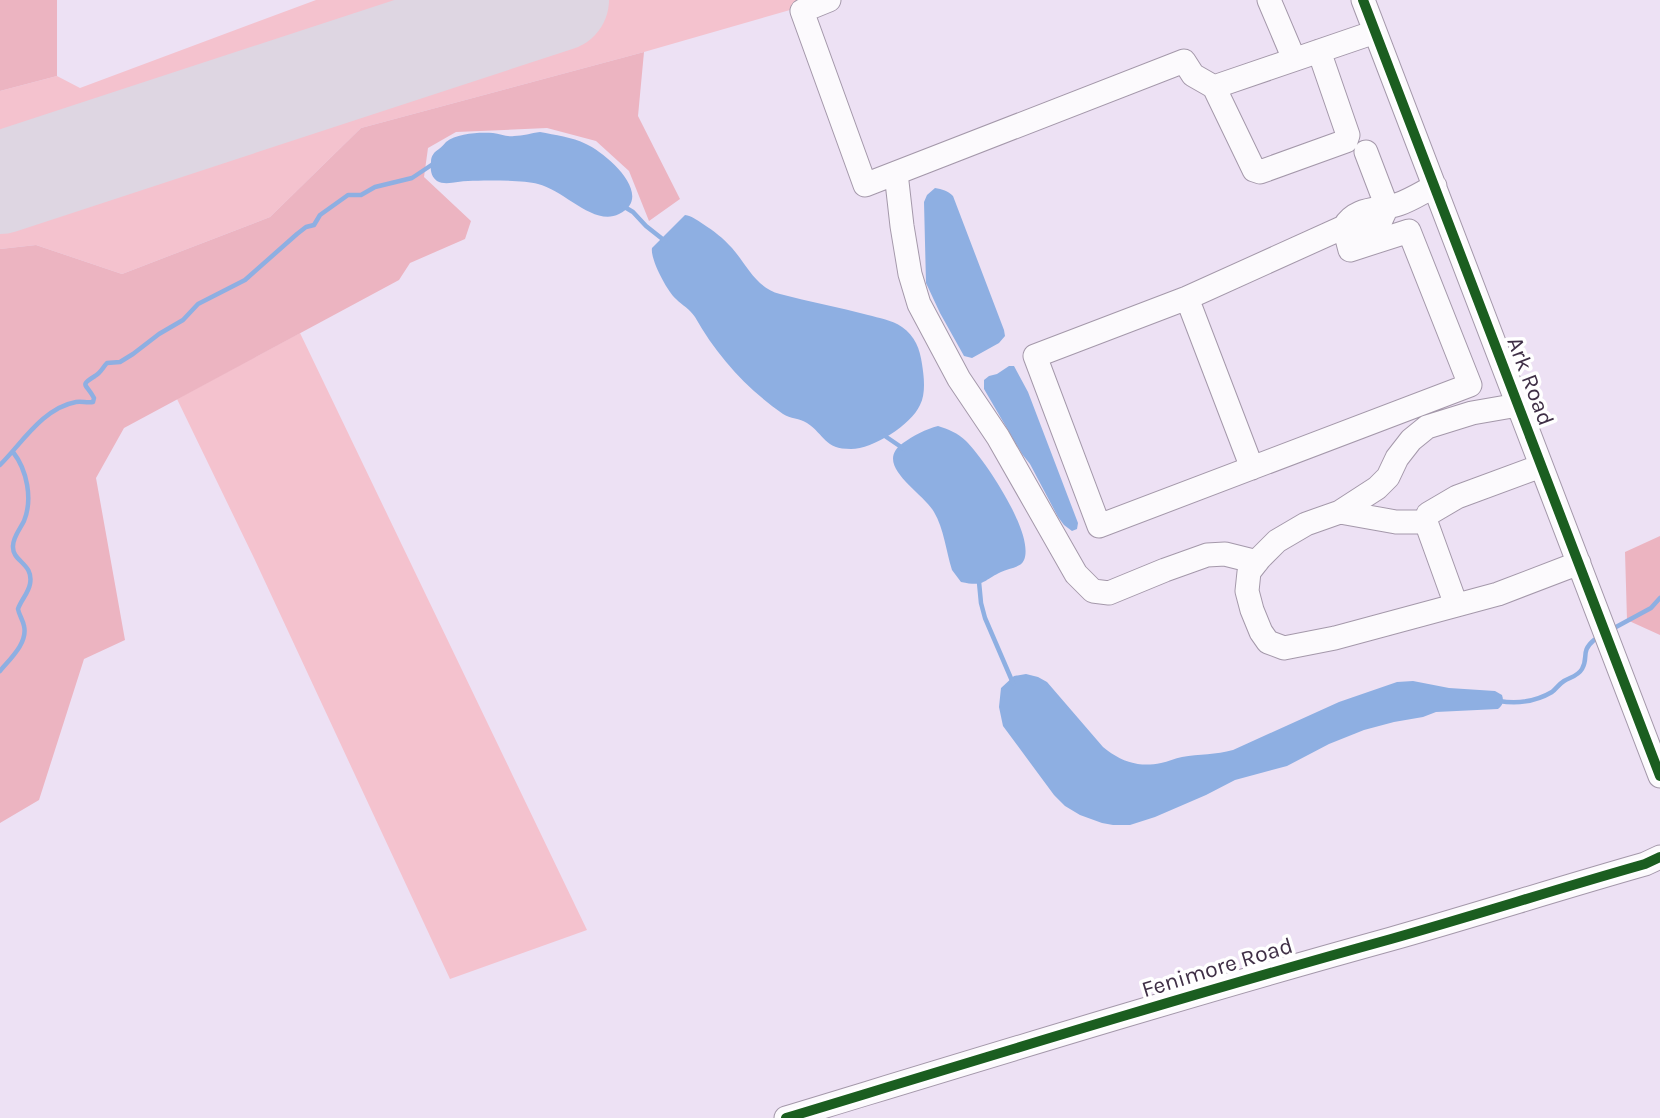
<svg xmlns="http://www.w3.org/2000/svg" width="1660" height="1118" viewBox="0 0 1660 1118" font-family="Karla,sans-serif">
<rect width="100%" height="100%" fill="#ede1f4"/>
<path fill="#f4c2ce" d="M316,0H817L790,10L644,52L361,128L270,217L122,274L36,245L0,249V91L57,76L80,88Z
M300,333L587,930L450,979L254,558L177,399Z"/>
<path fill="#ecb4c1" d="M0,0H57V76L0,91Z
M644,52L638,116L680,199L649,221L629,171L596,141L547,128L456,132L428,148L424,177L471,221L465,239L410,263L399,280L124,428L96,478L125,640L84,659L39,800L0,823V249L36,245L122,274L270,217L361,128Z
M1660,536V635L1627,620L1625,552Z"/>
<path fill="#8eafe2" d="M540,132C555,135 572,137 586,144C606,153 656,196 619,214C594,227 564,190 538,184C522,180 485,180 468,181C459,181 445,186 437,181C431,177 430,169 431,162C431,156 434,152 439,149C442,147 444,144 446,142C457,133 480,132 493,133C500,134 507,137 514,136C523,136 531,133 540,132Z
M935,188C942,189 948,191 953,196L1004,330L1005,336L999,343L972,358L964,356L940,313L926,283L924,202L927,195Z
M685,215C692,216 697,220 703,224C714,231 723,238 732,248C747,265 756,288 780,294C809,302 839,307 868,315C879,318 892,320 902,327C915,336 920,349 922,364C924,377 926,393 920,405C911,425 873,449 851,449C824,449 825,435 807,423C800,418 790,419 783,414C746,388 717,356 695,317C689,308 683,306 676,299C667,291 650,259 652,248Z
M1009,366H1014L1028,392L1078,523L1077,529L1072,531L1064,525L1058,517L1030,464L1022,454L984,389V380L989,376L997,374Z
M938,426C948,429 958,433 966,441C985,460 1035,534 1024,560C1021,568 1008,568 1001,572C982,581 985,587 961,582L952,570C946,551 944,529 934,512C922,491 872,465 903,443C913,436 926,429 938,426Z
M1026,674L1038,677L1047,682L1103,747C1120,761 1138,768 1161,763C1168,762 1175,758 1182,757C1199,754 1216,755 1233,750L1339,702L1397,682L1413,681L1449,688L1495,691L1502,695C1504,701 1503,705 1498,709L1436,712L1423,717L1394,722L1364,730L1329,744L1287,766L1235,780L1206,795L1155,817L1130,825H1113L1102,823L1080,815L1065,806L1054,795L1003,726L999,707L1001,688L1014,676Z"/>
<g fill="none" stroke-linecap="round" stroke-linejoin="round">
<path stroke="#8eafe2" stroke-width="4.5" d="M623,206L633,212L646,226L665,241
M882,434L904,449
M0,465C22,443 43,408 76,402C81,401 87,403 93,402L94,398C86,383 79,386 95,376C101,373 103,367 107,363L120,362L133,354L159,334L183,320L198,304L245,280L297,234L306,227L314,225L320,215L348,195H361L375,187L412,178L433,164
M979,582L981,603L985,618L1013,683
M1616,627L1651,608L1660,598
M0,671C10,659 28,643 24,626C23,620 19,615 18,609C21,600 28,594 30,584C34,563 12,562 13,546C13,537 20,529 24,521C33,499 27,470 13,452
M1499,701C1518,704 1535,702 1552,692C1556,689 1559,684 1564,681C1571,677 1578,676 1582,669C1589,657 1580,652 1594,640"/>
<path stroke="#ded6e2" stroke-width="102" d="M0,183L558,0"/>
<g stroke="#a498aa" stroke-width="25">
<path id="minor" d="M829,0L802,11L865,185L1184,61L1193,75L1214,87L1375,32
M1269,0L1294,59
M1363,0L1660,776
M1214,87L1254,170L1260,172L1346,141L1348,135L1319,51
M1366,152L1387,207L1381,220L1359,228L1344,227L1187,298L1035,356L1099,526L1470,385L1409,231L1350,250L1344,227C1356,206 1379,211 1399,204C1411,200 1423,192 1435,186
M896,173L902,226L910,274L919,304L959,379L998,437L1076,574L1093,591L1109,593L1165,570L1207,555L1225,554L1257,562
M1187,298L1252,468
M1518,405L1472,413L1427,427L1411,440L1397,458L1388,477L1377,488L1340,512L1306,524L1277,541L1260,558L1249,572L1247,591L1252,610L1261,632L1268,642L1284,648L1335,638L1498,594L1579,563
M1340,512L1396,522H1426
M1456,605L1426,522L1428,514L1457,497L1541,466
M786,1118C987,1057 1188,995 1391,939C1476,915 1560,888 1645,864L1660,857"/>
</g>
<use href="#minor" stroke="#fcfafd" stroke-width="23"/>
<g stroke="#fff" stroke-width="15">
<path id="cycleway" d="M1363,0L1660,776
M786,1118C987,1057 1188,995 1391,939C1476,915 1560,888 1645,864L1660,857"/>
</g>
<use href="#cycleway" stroke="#1b5e20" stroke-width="10"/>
</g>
<g text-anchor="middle" stroke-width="7" stroke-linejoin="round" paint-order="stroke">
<g font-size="23" fill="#3f2f46" stroke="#fff">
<text transform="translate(1531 381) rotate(69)" y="8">Ark Road</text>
<text transform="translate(1217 967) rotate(-17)" y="8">Fenimore Road</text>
</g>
</g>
</svg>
